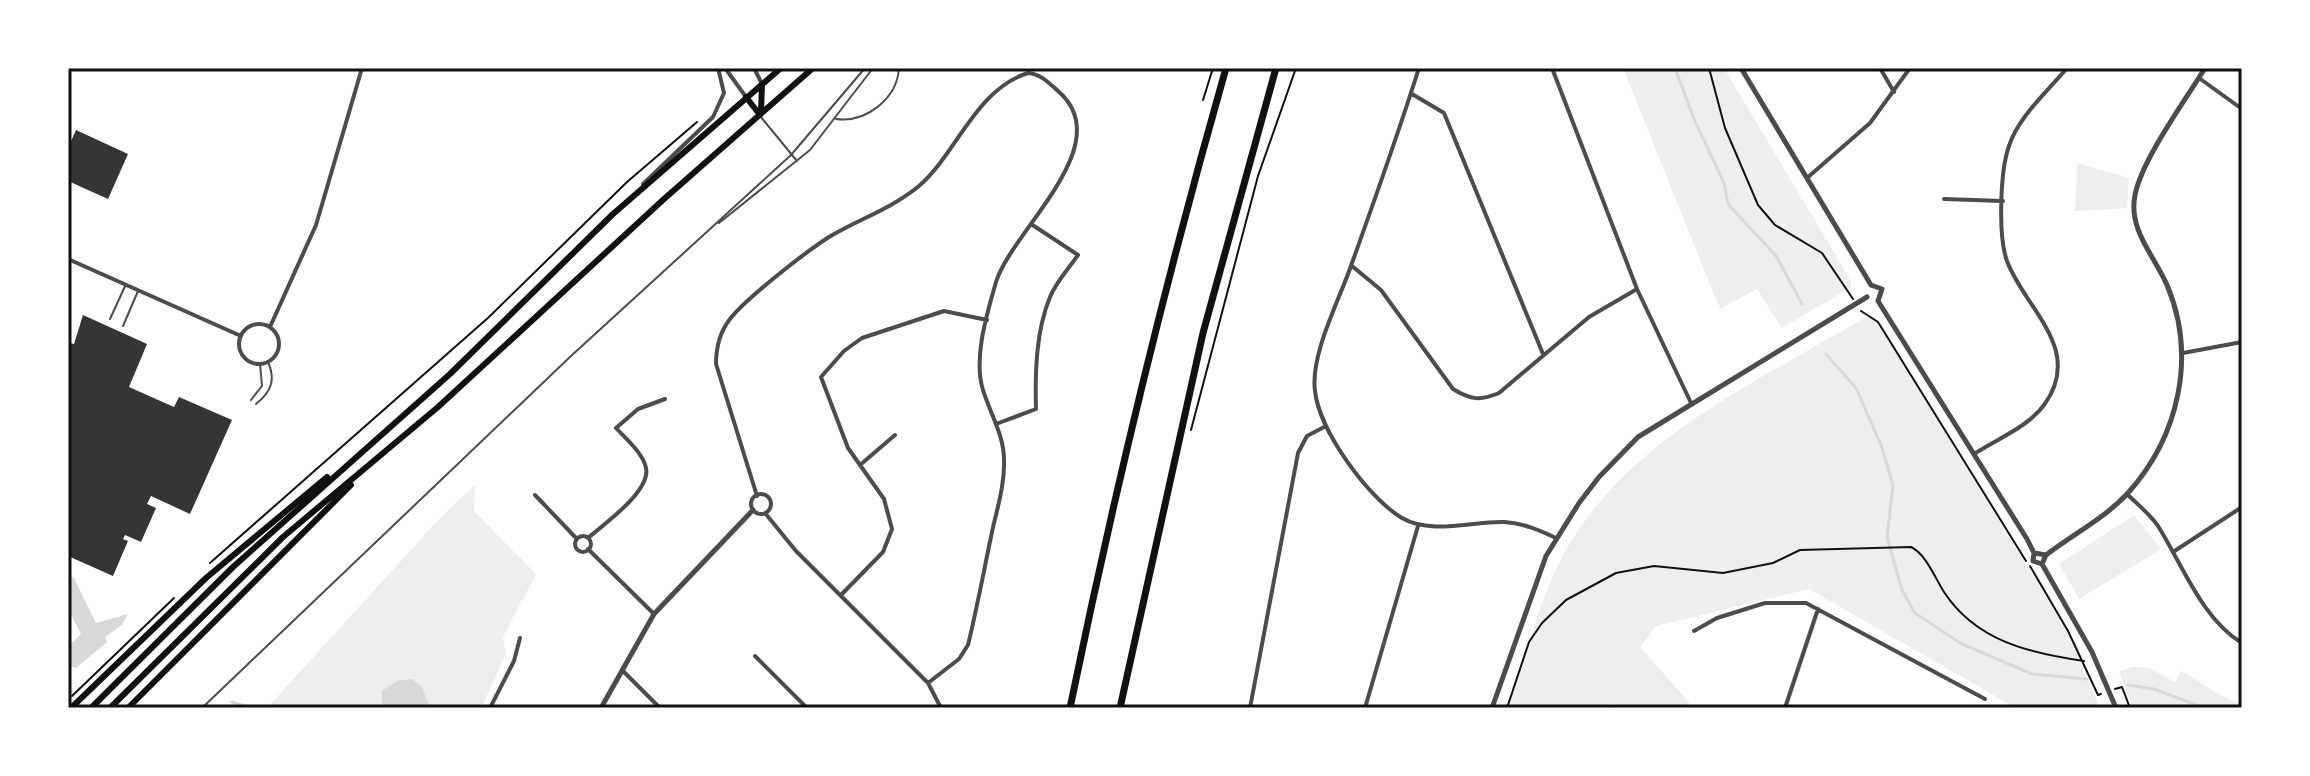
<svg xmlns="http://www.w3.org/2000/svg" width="2310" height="776" viewBox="0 0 2310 776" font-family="'Times New Roman',serif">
<rect width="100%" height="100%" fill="#fff"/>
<path fill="#eee" d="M1623,68H1724L1851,281V287L1782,328L1757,289L1720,309Z
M2077,163L2129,178L2127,208L2075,211Z
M1866,317H1874L2065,628L2100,708H2016L1809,589L1656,626L1640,647L1694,708H1621L1612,703L1609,708H1508C1527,654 1540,592 1570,543C1637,434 1759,381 1866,317Z
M475,485L474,511L536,574L503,638L506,654L481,708H267L440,518Z
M2134,515L2161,549L2079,599L2059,564Z
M2132,667L2149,668L2175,682L2181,671L2231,701L2242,703V708H2133L2119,672Z"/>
<path fill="#d9d9d9" d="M68,577L74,578L96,623L128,614L122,625L105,637L107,642L76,668L68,665V647L81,634L68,609Z
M412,679L421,686L431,708H382V691L397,681Z"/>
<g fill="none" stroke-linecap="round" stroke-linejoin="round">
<path stroke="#d9d9d9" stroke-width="3" d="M1675,68L1694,119L1724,183L1728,204L1776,256L1802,304
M1826,354L1856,388L1881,445L1893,485L1887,537L1902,590L1915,613L1960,643L2032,674L2087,679
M2128,685L2154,689L2204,708
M232,702L251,708"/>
</g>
<path fill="#353535" d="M76,130L128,154L108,199L68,181V148Z
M83,315L147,344L129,387L174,407L179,397L232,420L190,514L151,496L147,504L156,508L141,542L125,535L123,539L128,541L113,576L68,556V348L70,343L74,344Z"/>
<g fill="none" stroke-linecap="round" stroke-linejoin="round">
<path stroke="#111" stroke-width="2" d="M1709,68L1725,128L1758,205L1775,225L1822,253L1853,299
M1203,100L1213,68
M1861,311L1878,322L2026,561
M1191,430L1258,176L1296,68
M210,563L489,317L627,182L697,122
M2030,566L2068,631L2098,695L2101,694
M2115,689L2122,687L2130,708
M72,696L174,598
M1507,708L1529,642L1542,623L1566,600L1616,573L1654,566L1723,573L1773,563L1800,550L1911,547C1926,554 1935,578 1944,592C1976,641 2029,653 2084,661"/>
<path stroke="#4c4c4c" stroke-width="2" d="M760,116L797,161
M836,119C866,123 897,99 899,68
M719,223L810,150L873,68
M110,319L126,284
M123,326L138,291
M251,400L262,386L260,364
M256,404C271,392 276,380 268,362
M202,708L571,356L791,155L865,68"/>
<path stroke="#4c4c4c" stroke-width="4" d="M725,68L746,97
M754,68L762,84
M1419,68C1398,134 1375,199 1352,263C1340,299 1310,354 1315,391C1319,430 1368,498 1402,518C1431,535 1472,521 1504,522C1523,523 1539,530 1556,538
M1552,68L1637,289L1691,403
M1880,68L1894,92
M2199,78L2242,109
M1412,94L1444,113L1543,354
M1807,178L1870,123L1910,68
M643,184L713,117L724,93L718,68
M1944,199L2003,201
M68,259L241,336
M1352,266L1381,290L1453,389C1471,400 1480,401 1499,393L1589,317L1637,289
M239 344a20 20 0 1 1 40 0a20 20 0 1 1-40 0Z
M270,327L316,225L362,68
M2183,353L2242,342
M996,424L1036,409C1035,372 1036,331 1050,297C1056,282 1069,268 1078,255L1031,224
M1974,454C1997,439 2028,427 2044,405C2085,349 2024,308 2007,261C1998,237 2000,171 2009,146C2018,117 2048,91 2067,68
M860,465L895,435
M2127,494C2137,504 2150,514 2158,526C2182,564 2202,619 2242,643
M751 504a10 10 0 1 1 20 0a10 10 0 1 1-20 0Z
M535,495L577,539
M757,496L716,364C716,348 719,333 730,319C745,299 807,251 829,237C859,219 891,209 919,186C957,153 976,89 1028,73C1041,74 1049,83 1058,91C1120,144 1012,230 996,282C987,314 973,358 983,390C990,413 1004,435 1004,460C1005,484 997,509 992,532C984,570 977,608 968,645L959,659L928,683
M765,513L796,551L928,683L941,708
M575 544a8 8 0 1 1 16 0a8 8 0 1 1-16 0Z
M588,538C604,524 651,491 646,468C643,453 626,439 616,428L638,409L665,399
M588,549L654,614
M2173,552L2242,507
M842,594L883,552L892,529L884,499L848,448L821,377L844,351L862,338L944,311L987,320
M1694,631L1717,618L1765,603H1806L1985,699
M755,656L807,708
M622,670L660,708
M490,708L514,661L520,638
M1250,708L1298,453L1307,436L1326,426
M1365,708L1418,526
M1785,708L1818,609"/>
<path stroke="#4c4c4c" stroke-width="5" d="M1741,68L1871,285
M1871,285L1882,289L1878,301
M1878,301L2027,539L2034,553L2033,561L2042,564
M2034,553L2046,555L2042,564
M2046,555C2073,534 2104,519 2128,493C2179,436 2197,356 2167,285C2154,255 2128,230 2135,195C2142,159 2185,101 2205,68
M2042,564L2092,652L2116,708
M601,708L654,614L753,510
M1492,708L1546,556L1579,503L1599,477L1638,437L1867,297"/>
<path stroke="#111" stroke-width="6" d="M746,97L760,115
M761,112L762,84
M71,708L206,578L327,477
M91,708L233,567L450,374L613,214L781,68
M110,708L283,537L438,407L664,199L813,68
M128,708L351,485"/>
<path stroke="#111" stroke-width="7" d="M1070,708C1114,493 1166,279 1226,68
M1120,708L1203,333L1276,68"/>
</g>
<rect width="2310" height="776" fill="none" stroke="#ffffff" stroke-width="140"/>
<rect x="70" y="70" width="2170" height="636" fill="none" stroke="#111" stroke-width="3"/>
</svg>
